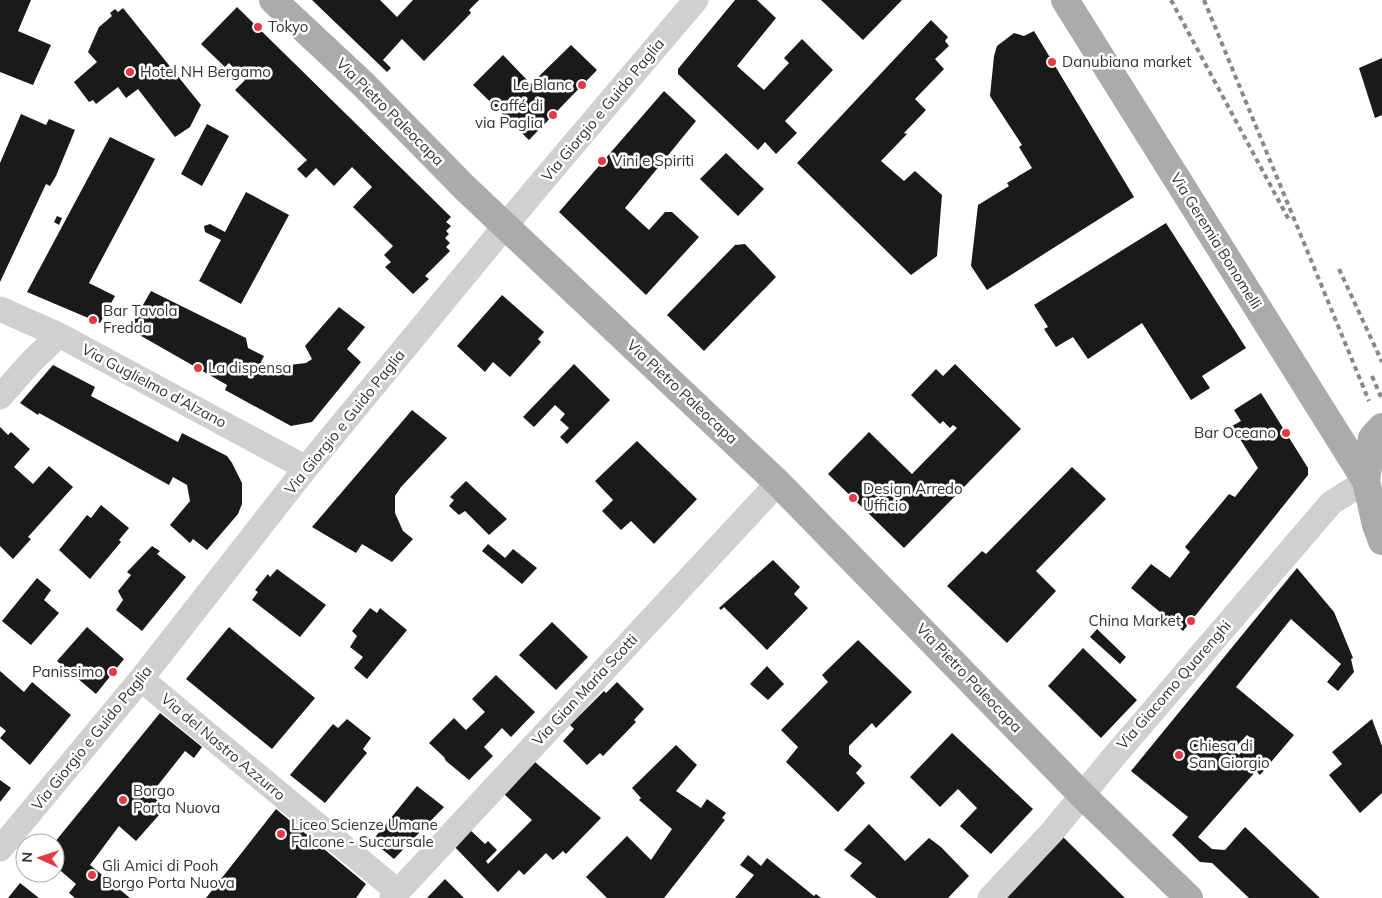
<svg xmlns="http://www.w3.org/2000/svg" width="1382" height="898" viewBox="0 0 1382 898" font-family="Mulish,sans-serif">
<rect width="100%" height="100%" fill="#fff"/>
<path fill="#1a1a1a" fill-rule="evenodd" d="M0,0H31L18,31L51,45L33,85L0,72Z
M312,0H380L397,17L413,0H479L469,10L471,13L424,61L402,39L383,60L391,68L387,72Z
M735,0H757L776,18L737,66L764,90L789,63L784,58L802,39L833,70L785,121L797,133L776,154L765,142L758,150L678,74V69Z
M821,0H902L863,40Z
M237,7L451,217L446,222L451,226L446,231L449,234L445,238L450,243L446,247L450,251L425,276L429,279L413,294L385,267L391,262L384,255L393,246L353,207L372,187L352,167L334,186L316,168L306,178L297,169L307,160L235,90L245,80L229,63L225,67L201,44Z
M123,8L201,105L190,127L175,137L138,89L126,98L118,87L96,104L93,100L89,102L74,82L97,62L88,52L99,27L112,16L110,13L115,9L118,12Z
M931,20L948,37L945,41L949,46L935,59L944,69L915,99L926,110L904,133L907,134L881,161L904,181L915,171L942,195L937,256L911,275L797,163Z
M1034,31L1134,197L987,290L971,266L978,205L1009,186L1007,183L1032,168L1019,147L1022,145L990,96L994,56L997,46L1014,33L1024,36Z
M571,45L597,70L529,140L473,85L503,55L531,84Z
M1382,58V115L1375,118L1359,68Z
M664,91L696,121L625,208L649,230L665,212H672L699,237L646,295L559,212Z
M21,114L46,125L49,119L75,130L56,176L50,186L46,184L0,282V163Z
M207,124L229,136L202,186L181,174Z
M110,137L155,159L89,283L115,296L100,323L27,292Z
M726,153L764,189L738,216L700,179Z
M246,192L289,215L241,304L199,281L221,240L205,232L204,226L210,224L225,232Z
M57,216L62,218L59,225L54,222Z
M1166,223L1246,348L1202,376L1210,388L1191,400L1142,323L1088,359L1073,337L1056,347L1044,329L1048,327L1034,305Z
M745,244L776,277L704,351L667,315L735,245Z
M151,291L246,338L248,348L264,356L261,362L272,367L306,363L312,359L305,346L339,307L365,327L347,349L361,362L312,422L291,426L225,390L227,385L129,329Z
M502,295L544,332L538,339L541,342L510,377L493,362L485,372L457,346Z
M574,364L610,400L567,444L560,437L569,428L560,420L565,414L555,405L534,427L523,417Z
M955,364L1021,429L904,548L828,474L869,432L912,474L957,428L953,425L950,428L943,421L940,424L911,395L936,369L943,376Z
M53,365L95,387L91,396L178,442L182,433L227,456L232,463L242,483V504L238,514L207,550L193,539L190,543L170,525L190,501L187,485L173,477L169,485L39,413L38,415L20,403Z
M1261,393L1308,468V475L1183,631L1131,588L1151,564L1170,578L1190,552L1185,547L1229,494L1235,497L1258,468L1232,426L1241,421L1234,410Z
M412,410L447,438L401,487L395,496V513L403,531L413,539L392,562L362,544L356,553L312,527Z
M0,427L8,435L11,432L30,449L14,467L33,484L49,466L73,487L28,537L31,539L13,559L0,546Z
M637,441L697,499L654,544L631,521L621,530L602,511L613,500L595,481Z
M1072,467L1106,499L1036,571L1056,591L1007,643L947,586L982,551L986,554Z
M466,481L507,519L489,535L465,511L459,515L449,506L454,500L450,497Z
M101,505L129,528L119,540L121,542L90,579L59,550L87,515L91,518Z
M488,544L505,558L513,549L537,568L522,584L482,551Z
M152,546L160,551L157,554L186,577L142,631L116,610L123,600L118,591L131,575L127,572Z
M773,560L800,587L794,594L808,608L767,650L724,607L721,610L719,608Z
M1297,568L1334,612L1353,658L1351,659L1354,672L1338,691L1327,682L1341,664L1291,619L1236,687L1294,735L1260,775L1256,771L1198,837L1212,849L1225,850L1245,827L1320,898H1249L1212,863L1200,862L1172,835L1188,817L1131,771ZM1247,735L1252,739L1239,755L1233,750Z
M277,569L326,605L300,637L252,600L258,592L255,590L268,574L270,577Z
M37,578L51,590L44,600L59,613L31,645L2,621Z
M370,608L377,613L380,608L407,630L367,679L354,668L363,657L350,647L357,636L352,631Z
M552,622L588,657L556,690L519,655Z
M87,627L124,659L96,694L57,661Z
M229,627L315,698L272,749L186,679Z
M1097,629L1126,657L1120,664L1090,637Z
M858,640L912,692L876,728L872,723L849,746V754L862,766L856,773L865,783L838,812L786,762L798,747L781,730L828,682L822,675Z
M1083,648L1137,700L1101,738L1048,686Z
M767,666L784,684L768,700L750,684Z
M0,671L24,692L32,682L71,715L30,765L0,738L6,731L0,726Z
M496,675L535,712L511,737L502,728L484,747L493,756L469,780L446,761L444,757L429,743L454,718L466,730L485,712L472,699Z
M617,682L644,709L634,720L636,722L603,756L600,753L587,765L563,741L574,729L570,725L604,691L606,693Z
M160,713L202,747L194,758L185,751L151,794L166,807L136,841L119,826L90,865L130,898H75L69,893L76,884L55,866V843H54Z
M347,719L371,738L363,749L367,753L325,803L290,775L333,724L338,728Z
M1372,719L1382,746V793L1360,813L1329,775L1342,764L1332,752Z
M952,733L1033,809L991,854L960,826L977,808L958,789L940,807L910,777Z
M676,745L697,765L676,791L701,808L707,799L726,813L722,818L725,820L664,898H607L586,877L627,836L651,860L672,829L639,800L641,798L632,788Z
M535,762L601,818L566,854L563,851L553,860L546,853L524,875L519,870L498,892L453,845L468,828L485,844L488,841L497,850L486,861L488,864L532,820L504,794Z
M0,780L11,788L0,802Z
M417,786L444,807L394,859L372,841Z
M276,809L366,884L356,898H206Z
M869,824L905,861L929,838L941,847L969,876L948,898H877L850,876L862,863L844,850Z
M1061,835L1125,898H1001Z
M748,855L761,866L767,858L814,896L816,894L821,898H735L754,875L740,865Z
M445,879L464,898H427Z
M20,883L39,898H8Z"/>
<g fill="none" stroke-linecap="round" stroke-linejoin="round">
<path stroke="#d0d0d0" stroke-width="25" d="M0,309L59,335L306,468
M0,397L32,361L59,335
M141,679L397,891
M0,849L141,679L306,468L534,191L696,0
M392,898L778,483
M990,898L1052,832L1111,760L1331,503L1366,481"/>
<path stroke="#ababab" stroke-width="28" d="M273,0L363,84L465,188L778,483L1082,795L1189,898
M1065,0L1366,481
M1382,427L1372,438L1366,481L1376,525L1382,541"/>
<path stroke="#888" stroke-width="4" stroke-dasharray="5 4" stroke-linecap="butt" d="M1171,0L1289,220
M1204,0L1369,401
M1339,269L1382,362
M1372,376L1381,397"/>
</g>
<g fill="#e63946" stroke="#fff" stroke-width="2">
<circle cx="258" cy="27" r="5"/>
<circle cx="1052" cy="62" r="5"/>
<circle cx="130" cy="72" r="5"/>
<circle cx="582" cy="85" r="5"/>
<circle cx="553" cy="115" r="5"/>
<circle cx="602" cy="161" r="5"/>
<circle cx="93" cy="320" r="5"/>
<circle cx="198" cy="368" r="5"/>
<circle cx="1286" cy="433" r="5"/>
<circle cx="853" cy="498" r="5"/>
<circle cx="1191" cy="621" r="5"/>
<circle cx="113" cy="672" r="5"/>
<circle cx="1179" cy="755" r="5"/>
<circle cx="123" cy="800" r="5"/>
<circle cx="281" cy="834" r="5"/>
<circle cx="92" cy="875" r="5"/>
</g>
<g text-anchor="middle" stroke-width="5" stroke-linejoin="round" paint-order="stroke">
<g font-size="15" fill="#333" stroke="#fff" text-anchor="start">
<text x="268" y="32">Tokyo</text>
<text x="1062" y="67">Danubiana market</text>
<text x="140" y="77">Hotel NH Bergamo</text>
<text x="572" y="90" text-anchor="end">Le Blanc</text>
<text x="543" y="111" text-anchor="end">Caffé di<tspan x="543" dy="17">via Paglia</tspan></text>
<text x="612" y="166">Vini e Spiriti</text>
<text x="103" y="316">Bar Tavola<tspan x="103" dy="17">Fredda</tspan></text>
<text x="208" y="373">La dispensa</text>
<text x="1276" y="438" text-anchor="end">Bar Oceano</text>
<text x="863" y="494">Design Arredo<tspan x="863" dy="17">Ufficio</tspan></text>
<text x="1181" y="626" text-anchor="end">China Market</text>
<text x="103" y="677" text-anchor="end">Panissimo</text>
<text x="1189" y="751">Chiesa di<tspan x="1189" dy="17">San Giorgio</tspan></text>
<text x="133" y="796">Borgo<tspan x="133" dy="17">Porta Nuova</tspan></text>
<text x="291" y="830">Liceo Scienze Umane<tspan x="291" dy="17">Falcone - Succursale</tspan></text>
<text x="102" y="871">Gli Amici di Pooh<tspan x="102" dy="17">Borgo Porta Nuova</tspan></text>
</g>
<g font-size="15" fill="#333" stroke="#fff">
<text transform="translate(603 110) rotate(-50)" y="5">Via Giorgio e Guido Paglia</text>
<text transform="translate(390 112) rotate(45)" y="5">Via Pietro Paleocapa</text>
<text transform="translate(1216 241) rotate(58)" y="5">Via Geremia Bonomelli</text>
<text transform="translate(154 386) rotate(28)" y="5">Via Guglielmo d'Alzano</text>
<text transform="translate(682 392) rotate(43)" y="5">Via Pietro Paleocapa</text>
<text transform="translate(345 422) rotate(-51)" y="5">Via Giorgio e Guido Paglia</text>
<text transform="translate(969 678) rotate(46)" y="5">Via Pietro Paleocapa</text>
<text transform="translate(1174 685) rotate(-49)" y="5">Via Giacomo Quarenghi</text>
<text transform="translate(585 690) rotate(-47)" y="5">Via Gian Maria Scotti</text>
<text transform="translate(92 738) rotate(-51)" y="5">Via Giorgio e Guido Paglia</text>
<text transform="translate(223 747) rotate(40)" y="5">Via del Nastro Azzurro</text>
</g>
</g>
<g transform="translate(40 858) rotate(273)"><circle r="24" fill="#ffffff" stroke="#adadad"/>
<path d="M0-4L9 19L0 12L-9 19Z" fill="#e63946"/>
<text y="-8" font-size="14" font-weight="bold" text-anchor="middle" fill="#333333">N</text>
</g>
</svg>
